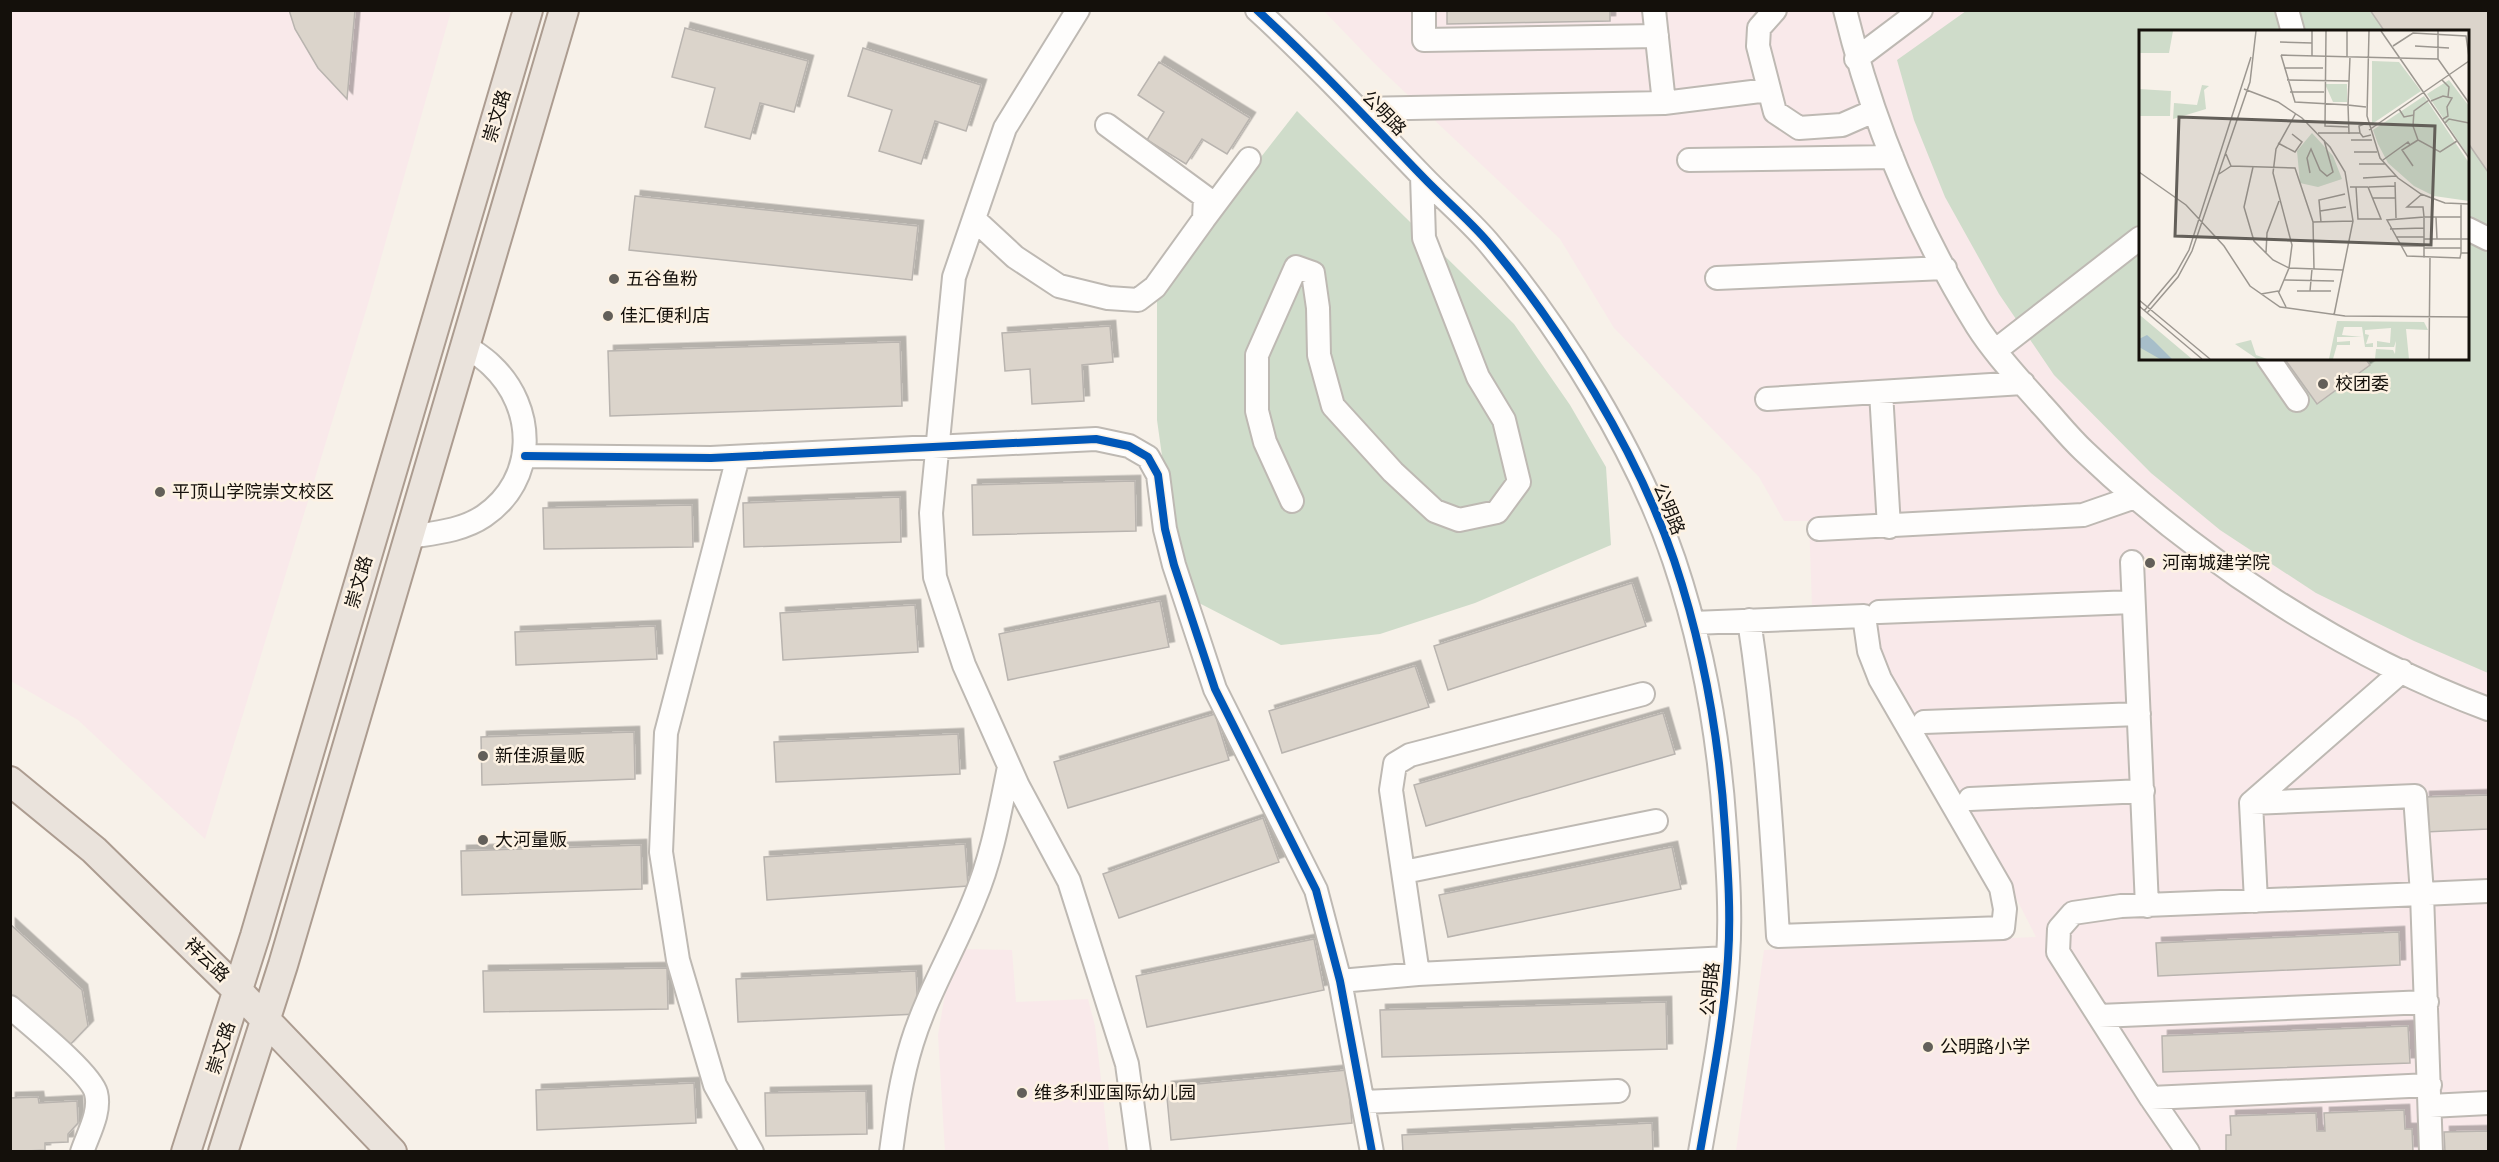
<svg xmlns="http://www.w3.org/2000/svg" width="2499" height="1162" viewBox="0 0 2499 1162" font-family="'Noto Sans','Noto Sans SC',sans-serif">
<defs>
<filter id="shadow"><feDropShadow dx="5.5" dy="-5.5" stdDeviation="0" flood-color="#0004"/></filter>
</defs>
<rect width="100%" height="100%" fill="#f7f1e9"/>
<path fill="#f9e9ea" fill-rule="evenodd" d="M11,11H451L368,304L205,839L78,720L11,681Z
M1324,11H2488V1151H1736L1764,950L2036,937L1994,855L1886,679L1873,637L1871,604L1812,606L1809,521H1784L1759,477L1614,328L1560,239L1374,63ZM2140,32H2468V358H2140Z
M964,949L1012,950L1016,1002L1088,999L1095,1026L1109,1151L945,1152L938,1035L946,988Z"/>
<path fill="#cfdcca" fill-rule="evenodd" d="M1966,11H2488V673L2414,641L2316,593L2220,530L2151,473L2054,375L1999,294L1945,197L1914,120L1897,60ZM2140,32H2468V358H2140Z
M1297,111L1514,324L1570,405L1606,467L1611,545L1475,603L1380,634L1281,645L1199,603L1170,513L1157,420V290Z"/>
<path fill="#dbd4cb" stroke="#b9b4af" stroke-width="1.5" filter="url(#shadow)" d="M289,10H355L347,99L318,68L295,29Z
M1447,10H1610V21L1447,24Z
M2370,10H2488V172L2468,143V32H2385Z
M685,28L808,61L794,112L760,103L750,139L705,127L715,88L672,77Z
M863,48L981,85L966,131L935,121L921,164L879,151L892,110L848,96Z
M1159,62L1250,118L1227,154L1202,139L1186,164L1147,140L1164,112L1138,95Z
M635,196L918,226L912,280L629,250Z
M1110,326L1113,362L1082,365L1084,401L1032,404L1030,369L1005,371L1002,333Z
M900,342L902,406L610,416L608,351Z
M2284,358H2365L2370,365L2317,404Z
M1135,481L1136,531L973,535L972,485Z
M900,497L901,542L744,547L743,503Z
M692,505L693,547L544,549L543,508Z
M1632,583L1646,626L1448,690L1434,646Z
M1160,601L1169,647L1008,680L999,634Z
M915,605L918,652L783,660L780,613Z
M655,626L657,659L516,665L515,632Z
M1415,666L1429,707L1282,753L1269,711Z
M1663,713L1675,754L1426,826L1414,785Z
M1215,714L1229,760L1068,808L1054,762Z
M634,732L635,779L482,785L481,737Z
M958,734L960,774L776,782L774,742Z
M2488,795V829L2425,832L2424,797Z
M1263,818L1279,862L1119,918L1103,874Z
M965,844L968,886L767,900L764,857Z
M641,845L642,889L462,895L461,851Z
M1672,847L1681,889L1448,937L1439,895Z
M10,924L82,990L88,1026L68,1047L10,994Z
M2399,932L2400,965L2158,976L2156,943Z
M1314,939L1324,990L1147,1027L1136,976Z
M667,968L668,1009L484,1012L483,971Z
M916,971L918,1014L738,1022L736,979Z
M1666,1002L1667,1049L1382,1057L1380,1010Z
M2408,1026L2410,1063L2163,1072L2162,1036Z
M1347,1070L1352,1123L1171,1140L1166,1087Z
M694,1083L696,1123L537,1130L536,1090Z
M866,1091L867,1134L766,1136L765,1093Z
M38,1097L39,1103L77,1101L78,1123L68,1134V1142L45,1143V1150L10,1152V1098Z
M2404,1110L2405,1129H2412L2413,1152H2226V1135H2231L2230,1116L2316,1113L2317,1131H2325L2324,1113Z
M1652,1123L1653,1152H1403L1402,1135Z
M2488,1131V1152H2445L2444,1132Z"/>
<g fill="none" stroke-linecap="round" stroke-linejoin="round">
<g stroke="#beb9b3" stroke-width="26">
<path id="minor" d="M1078,10L1005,128L954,277L931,513L935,577L964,665L1018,786L1069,881L1127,1064L1139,1152
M1257,10C1315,63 1368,120 1422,176C1443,198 1467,218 1487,241C1561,328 1637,451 1674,560C1703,646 1719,737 1725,828C1728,871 1731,915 1728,958C1724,1023 1711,1088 1700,1152
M1424,10V40L1657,36
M1654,10L1664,103
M1775,10L1759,28L1758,46L1775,112L1799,128L1842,125L1874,111
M1845,10C1872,121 1917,229 1977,326C1994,353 2019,379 2040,403C2055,419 2068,436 2084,451C2196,558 2343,655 2488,709
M2287,10L2293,32
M1856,59L1921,10
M1359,109L1664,103L1768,90
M1689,160L1892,157
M974,219L1015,257L1059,286L1108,298L1138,300L1155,287L1204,219L1205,197L1107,125
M1204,219L1249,159
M2468,229L2488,239
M1717,278L1945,268
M1996,350L2140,238
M2268,358L2297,400
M1881,392L1889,527
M1767,399L2023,383
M525,456L711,458L1096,439L1129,446L1148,457L1158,475L1165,529L1174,565L1215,689L1316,890L1340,981L1372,1152
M738,457L666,733L661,852L678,960L715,1085L752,1152
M1292,501L1265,442L1257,411V355L1296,267L1313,273L1318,308L1319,355L1333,406L1393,472L1435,511L1459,520L1497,512L1519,482L1504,420L1478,377L1424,238L1422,176
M1819,529L2083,515L2135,497
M409,537C434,533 462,531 484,516C537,480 537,408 491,365C484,358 474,352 466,346
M2132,562L2147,906
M1879,612L2133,602
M1693,623L1864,616L1869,651L1880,679L2001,888L2005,909L2003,928L1778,936C1772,830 1765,725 1749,620
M1924,722L2139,714
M1970,799L2143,791
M2251,803L2256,901
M1404,872L1656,821
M1418,974L1391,790L1395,764L1410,755L1643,694
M1340,981L1418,974L1728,958
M10,1007C28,1023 91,1073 96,1093C101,1112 88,1134 82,1152
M2099,1016L2427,1002
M2151,1098L2430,1085
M1363,1102L1618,1091
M2430,1106L2488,1103
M891,1152C896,1115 901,1078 912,1043C927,994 955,948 974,900C992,858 1000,811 1009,767
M2188,1152L2151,1098L2058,952L2059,929L2073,913L2121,906L2422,894L2415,796L2251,803L2402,671
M2431,1152L2422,894L2488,891"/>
</g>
<g stroke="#ac9c90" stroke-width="32">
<path id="major" d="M10,781L94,850L238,991L392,1152
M186,1152L255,936L528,10
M223,1152L283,965L564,10"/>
</g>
<use href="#minor" stroke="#fefdfc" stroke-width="22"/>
<use href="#major" stroke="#eae3dc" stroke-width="28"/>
<g stroke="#fdf2e3" stroke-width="11">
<path id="cycleway" d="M1257,10C1315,63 1368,120 1422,176C1443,198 1467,218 1487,241C1561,328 1637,451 1674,560C1703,646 1719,737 1725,828C1728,871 1731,915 1728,958C1724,1023 1711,1088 1700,1152
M525,456L711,458L1096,439L1129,446L1148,457L1158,475L1165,529L1174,565L1215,689L1316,890L1340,981L1372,1152"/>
</g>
<use href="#cycleway" stroke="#0057b8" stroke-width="8"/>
</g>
<g fill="#635f59" stroke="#fdf2e3" stroke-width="2">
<circle cx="614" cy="279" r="6"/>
<circle cx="608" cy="316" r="6"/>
<circle cx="2323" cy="384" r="6"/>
<circle cx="160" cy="492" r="6"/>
<circle cx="2150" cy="563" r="6"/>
<circle cx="483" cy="756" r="6"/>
<circle cx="483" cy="840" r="6"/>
<circle cx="1928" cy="1047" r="6"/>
<circle cx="1022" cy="1093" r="6"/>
</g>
<g text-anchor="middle" stroke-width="5" stroke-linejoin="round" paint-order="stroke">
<g font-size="18" fill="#14100b" stroke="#fdf2e3">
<text transform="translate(1384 113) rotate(46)" y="6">公明路</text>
<text transform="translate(497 116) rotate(-73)" y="6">崇文路</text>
<text transform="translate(1669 509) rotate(68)" y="6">公明路</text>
<text transform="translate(359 582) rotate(-74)" y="6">崇文路</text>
<text transform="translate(207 960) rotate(44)" y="6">祥云路</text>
<text transform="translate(1710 989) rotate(-84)" y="6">公明路</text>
<text transform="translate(221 1048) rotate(-72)" y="6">崇文路</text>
</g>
<g font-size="18" fill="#14100b" stroke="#fdf2e3" text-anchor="start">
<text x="626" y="285">五谷鱼粉</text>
<text x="620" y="322">佳汇便利店</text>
<text x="2335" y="390">校团委</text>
<text x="172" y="498">平顶山学院崇文校区</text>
<text x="2162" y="569">河南城建学院</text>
<text x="495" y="762">新佳源量贩</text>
<text x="495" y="846">大河量贩</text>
<text x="1940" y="1053">公明路小学</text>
<text x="1034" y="1099">维多利亚国际幼儿园</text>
</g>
</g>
<g transform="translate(2139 30)">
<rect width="330" height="330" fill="#f7f1e9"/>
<path d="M0,1H34L30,23H0ZM233,31L260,32L282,61L233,94ZM310,50L330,76V127L288,64ZM186,54H208V72H194ZM63,55L70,56L65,60L67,79L34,89L35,73L58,75ZM0,59L32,61L31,86H0ZM285,66L330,133V171L295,166L275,156L249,133L239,114L234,100ZM173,103L194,126L203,149L179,157L161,153L158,121ZM0,285L2,286L53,329H0ZM198,291L285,292L289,300L267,299L270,329H236L237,319L254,320L256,324L257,311L255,317H238V311L251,313L252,298L226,300V304L230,305L227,314L234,313V317H226L223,297H205L203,305L223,307H198V312L211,311V315H198L194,329H190ZM112,310L117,325L128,329H118L96,314Z" fill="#cfdcca"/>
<path d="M8,305L15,311L33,329H21L0,317V309Z" fill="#a7bec9"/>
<path fill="none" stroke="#9c9790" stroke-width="1.5" d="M187,1L186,96L210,97M230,1L228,86L241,128L259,148L282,164L306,173L330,174M242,1L330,128M299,1V29L330,73M141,12L173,13M254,16L274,3L327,6L330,27M276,16L310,18M142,25L299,29M142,25L156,72L209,75L210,104M173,26V1M208,27V1M211,27L209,75L227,77M145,38H184M148,50L210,51M303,50L310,57L309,67M105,59L139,72L163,88L191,117L206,142L214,191L195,285M151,62H185M290,70L275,81L274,96L279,110L301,122L318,111M292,71L304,66L313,68L308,77L309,86L304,89M260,79L265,87L275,85M228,93L220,96L221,103L224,107L232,105M306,93L310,89L330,93M230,100L330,31M179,103H221M212,110H233M139,113L156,122L163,112L153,104M215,122H238M244,130L269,112L271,115M220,134H246M92,136L156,138L174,192L175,239M274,136L263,120L279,110M114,137L105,177L115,211L134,230L150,238L204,240M0,142L47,175L85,216L111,256L141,277L206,286L330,287M171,143L168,128L172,119L181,140L188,146L194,142L185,110M80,144L92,136L87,124M224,148L257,146M256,152L257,188M211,157H229L242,189H219L217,157M230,157L256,156M283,164L268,177H284L285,187L248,190L268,226L321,228L322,223M234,168H256M322,174V223H330M181,181L207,177M297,187L298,209M174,192L214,191M182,192L180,170L206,164M251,199L285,198M257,207H285M285,209H330M263,216H285M285,218H322M127,223L128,203L140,171M285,228V187H322M145,250L195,251M158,261H192M171,261L173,239M140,262L150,238L153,215L134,143L137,119L157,83M122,264L139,261L147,277M0,270L71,329M0,276L63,329M5,281L37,243L50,220L112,27M8,283L39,247L53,221L111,52L117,1M290,329L291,228"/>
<path fill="#635f59" fill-opacity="0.15" stroke="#635f59" stroke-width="3" d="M40,87L296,96L292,215L36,206Z"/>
<rect width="330" height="330" fill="none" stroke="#14100b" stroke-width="3"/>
</g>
<rect width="2499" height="1162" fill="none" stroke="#14100b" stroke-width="24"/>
</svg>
